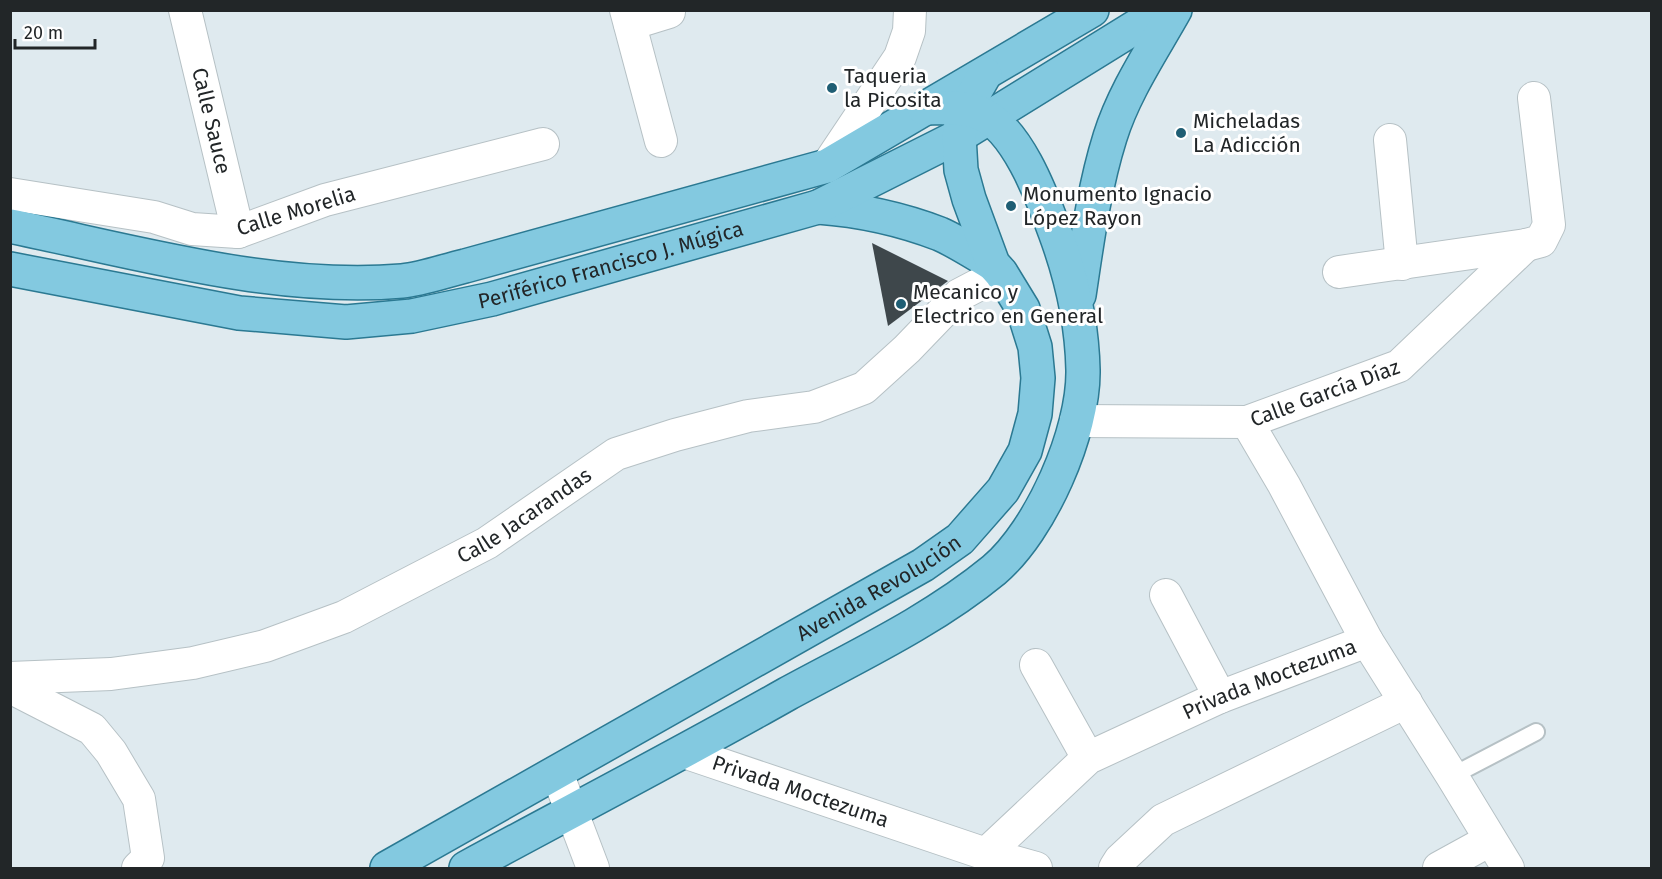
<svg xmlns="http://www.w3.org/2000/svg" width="1662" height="879" viewBox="0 0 1662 879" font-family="'Fira Sans',sans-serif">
<rect width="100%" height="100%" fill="#dfeaef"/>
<path fill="#3e474b" d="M872,243L948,281L888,326Z"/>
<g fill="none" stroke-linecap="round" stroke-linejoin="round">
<g stroke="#b6c1c5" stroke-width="20">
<path id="lane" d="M1452,776L1536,732"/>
</g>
<g stroke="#b6c1c5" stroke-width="34">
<g id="street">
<path id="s1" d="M185,10L238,232"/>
<path d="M626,10L661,141"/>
<path d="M630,24L669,12"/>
<path d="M1390,140L1402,264"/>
<path d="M827,166L900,57L909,31L910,10"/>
<path d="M10,194L154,217L192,229L238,232L325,200L543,144"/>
<path d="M1339,272L1526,245L1541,241L1549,225L1534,98"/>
<path id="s2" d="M1076,421L1247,422L1399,366L1526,245"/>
<path d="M1247,422L1284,485L1367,641L1452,776L1508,868"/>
<path d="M1166,595L1220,697"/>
<path d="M1036,665L1088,758"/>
<path id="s3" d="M10,678L111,674L193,663L265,646L344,617L487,543L616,454L675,435L748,416L814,407L864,388L907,349L959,295L1001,273"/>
<path d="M10,687L92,729L111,752L139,799L148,858L138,868"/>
<path id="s4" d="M684,752L986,854L1036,868"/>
<path d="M557,773L593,868"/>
<path id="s5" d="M986,854L1088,758L1220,697L1367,641"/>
<path d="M1115,868L1120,860L1163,820L1406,702"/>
<path d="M1439,868L1490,840"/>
</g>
</g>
<g stroke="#2b7992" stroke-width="36">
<g id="primary">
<path d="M818,207C859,210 901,219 940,234C958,242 976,254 993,264"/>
<path d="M10,226C136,252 274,292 402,281C423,279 444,271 465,266L827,166L1092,10"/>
<path id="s6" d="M10,269L239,313L346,322L412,316L492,299L818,207L959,136L1163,10"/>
<path d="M1079,295C1087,242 1094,188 1110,137C1124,92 1152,51 1175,10"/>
<path id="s7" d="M387,868L923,565L960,539L1003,490L1025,451L1035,414L1038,378L1035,347L1023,309L1001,273L993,264L969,199L961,170L959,136L961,124L965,109L985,74"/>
<path d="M466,868C573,810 681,754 787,694C857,656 932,621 994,570C1041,530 1084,432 1083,370C1082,324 1071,275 1055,232C1042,196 1016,125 977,112C961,106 941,108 924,108"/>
</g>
</g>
<use href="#lane" stroke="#fff" stroke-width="16"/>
<use href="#street" stroke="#fff" stroke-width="32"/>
<use href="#primary" stroke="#83c9e0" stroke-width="33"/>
</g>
<g fill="#1f5e74" stroke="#fff" stroke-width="2">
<circle cx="832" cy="88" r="6"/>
<circle cx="1181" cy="133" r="6"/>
<circle cx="1011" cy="206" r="6"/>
<circle cx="901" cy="304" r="6"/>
</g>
<g text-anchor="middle" stroke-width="6" stroke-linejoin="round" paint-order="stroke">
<g font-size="21" fill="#222628" stroke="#fff" text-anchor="start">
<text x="844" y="83">Taqueria<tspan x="844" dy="24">la Picosita</tspan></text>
<text x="1193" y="128">Micheladas<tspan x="1193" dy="24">La Adicción</tspan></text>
<text x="1023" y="201">Monumento Ignacio<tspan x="1023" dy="24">López Rayon</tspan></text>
<text x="913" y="299">Mecanico y<tspan x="913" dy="24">Electrico en General</tspan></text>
</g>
<g font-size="21" fill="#222628" stroke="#fff">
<text dy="7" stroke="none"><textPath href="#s1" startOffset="114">Calle Sauce</textPath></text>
<text transform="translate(296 211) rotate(-17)" y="7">Calle Morelia</text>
<text dy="7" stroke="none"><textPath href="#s6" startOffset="612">Periférico Francisco J. Múgica</textPath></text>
<text dy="7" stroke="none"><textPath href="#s2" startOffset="254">Calle García Díaz</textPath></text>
<text dy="7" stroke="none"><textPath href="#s3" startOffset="549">Calle Jacarandas</textPath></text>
<text dy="7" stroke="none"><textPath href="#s7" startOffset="566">Avenida Revolución</textPath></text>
<text dy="7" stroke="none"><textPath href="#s5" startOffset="338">Privada Moctezuma</textPath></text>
<text dy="7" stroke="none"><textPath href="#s4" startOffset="123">Privada Moctezuma</textPath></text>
</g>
</g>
<rect width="1662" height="879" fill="none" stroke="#222628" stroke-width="24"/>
<path d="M15 39v9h80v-9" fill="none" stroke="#222628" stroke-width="3"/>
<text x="24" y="39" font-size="18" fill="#222628" stroke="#ffffff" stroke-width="4.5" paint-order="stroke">20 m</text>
</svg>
